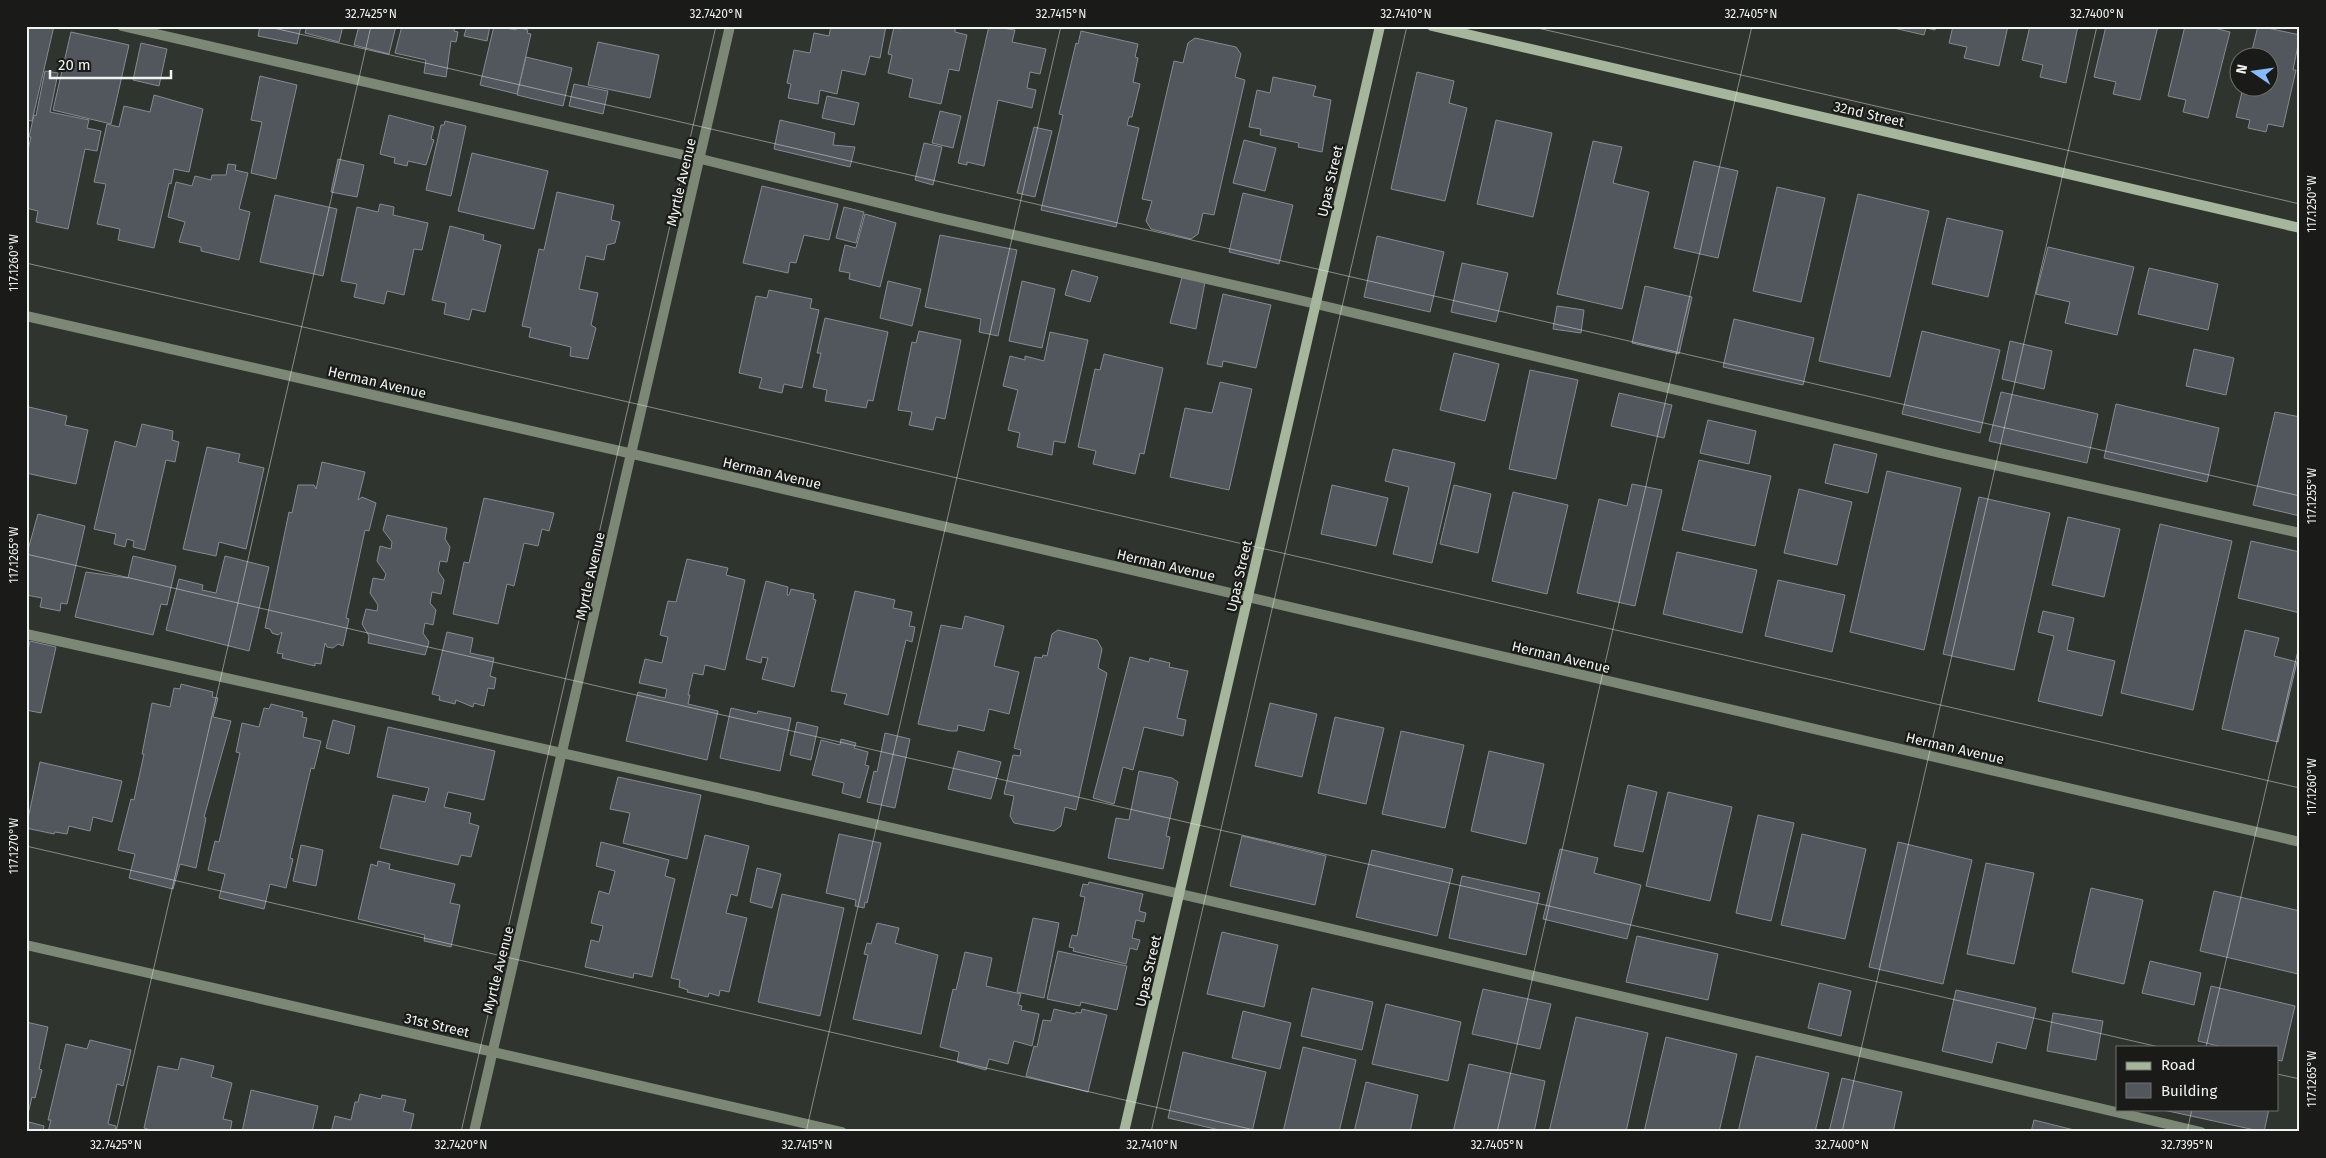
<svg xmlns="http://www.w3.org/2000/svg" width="2326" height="1158" viewBox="0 0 2326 1158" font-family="'Fira Sans',sans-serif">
<rect width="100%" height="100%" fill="#30342e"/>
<path fill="#52565d" stroke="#858b92" d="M26,26H54L32,121L26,120Z
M260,26H301L297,44L258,36Z
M307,26H343L339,42L305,33Z
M359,26H396L389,54L354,45Z
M402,26H455L454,31L458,32L456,42L451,41L446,77L424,73L426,60L395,53Z
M467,26H490L487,41L464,36Z
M494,26L516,30L517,27L528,30L527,33L531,34L517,94L480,85Z
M831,26H886L880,58L870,56L865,75L842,70L837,94L820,90L818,104L788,98L791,84L787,83L794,50L810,53L814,33L829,36Z
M902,26H955V32L967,35L959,71L949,69L941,104L909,97L913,79L888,73L892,55L888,54L894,27L901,29Z
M989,26L1015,30L1012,42L1046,49L1040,74L1030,72L1027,88L1036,90L1032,108L998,100L984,166L967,162V165L958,163Z
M1885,26H1936L1935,30L1926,28L1924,35Z
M1953,26H2008L1999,66L1964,58L1967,47L1949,43Z
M2030,26H2078L2066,83L2040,77L2043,65L2022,60Z
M2106,26H2158L2140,100L2113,94L2116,82L2094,77Z
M2185,26H2214V28L2230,32L2208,118L2183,112L2186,100L2168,96Z
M2258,26L2300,35L2293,70H2296L2283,127L2268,124L2266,132L2248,128L2250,120L2236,117L2243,88H2268V58H2250Z
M1081,31L1138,44L1135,57L1138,58L1133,82L1140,84L1132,117H1129L1127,125L1139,128L1116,227L1041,210L1063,115L1059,114L1076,43L1078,44Z
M71,32L129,45L111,124L53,110Z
M1195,38L1236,47L1241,54L1235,77L1245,80L1214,215L1203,213L1198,234L1191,239L1151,229L1146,221L1152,201L1142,199L1174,61L1183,63L1188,43Z
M598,42L659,55L650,98L588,85Z
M141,43L167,49L159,86L133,80Z
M526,57L572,68L563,106L517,95Z
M45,71L58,73L50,112L89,120L87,128L101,131L97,151L85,149L68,229L36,222L38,211L26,208V159L31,137H29L34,115L36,116Z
M1417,72L1454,81L1449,103L1467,108L1445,201L1391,189Z
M260,76L297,85L276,179L251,173L262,122L251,120Z
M1273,77L1316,86L1313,96L1331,100L1322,152L1298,147L1299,143L1260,135L1261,129L1249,127L1257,90L1270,93Z
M574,84L608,91L603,114L569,106Z
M154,95L203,109L189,172L174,169L171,184L169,183L154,248L118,240L120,229L97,224L106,184L94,182L107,124L119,127L124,106L150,112Z
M827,96L859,103L854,125L822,118Z
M940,111L961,116L953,148L932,143Z
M389,115L434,127L431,139L434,140L426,165L408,161L407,166L394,163L395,158L380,154Z
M780,120L835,133L833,145L855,147L850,167L774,149Z
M1496,120L1552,133L1533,217L1477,204Z
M445,121L466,126L451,196L426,190L441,125H444Z
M1034,127L1052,131L1035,197L1017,193Z
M1244,140L1276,148L1265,191L1233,183Z
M1593,141L1622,147L1613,183L1649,192L1622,309L1557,294Z
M924,143L942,147L933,185L915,180Z
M472,153L548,171L534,229L458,211Z
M338,159L364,165L357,197L331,192Z
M1694,161L1738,171L1718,258L1674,248Z
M228,164L236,165L235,170L248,173L239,209L250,212L239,260L201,251V247L179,242L185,222L168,217L176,182L192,186L195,176L211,180L212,175H226Z
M762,186L838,204L829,240L804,235L796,263L790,262L788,273L743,263Z
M1777,187L1825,198L1801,302L1753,291Z
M557,192L614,205L611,220L620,222L615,243L607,245L604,260L586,256L579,289L598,293L591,325L596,328L588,359L570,356L571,347L529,337L531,328L522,326L539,249L544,250Z
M1243,193L1293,205L1279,264L1229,252Z
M1858,194L1929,211L1890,377L1819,361Z
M275,195L337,209L323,276L260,262Z
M380,204L394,207L393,215L428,223L422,250L414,249L404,295L387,291L384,304L354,297L357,284L341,281L357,207L378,212Z
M844,207L864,212L856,243L836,238Z
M865,214L896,223L880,287L849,279L850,273L839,271L845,245L856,248Z
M1947,218L2003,231L1988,297L1932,284Z
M450,226L484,235L483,240L501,245L485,312L472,309L469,320L444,314L446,303L432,300Z
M940,235L1017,250L998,336L979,332L981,319L925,307Z
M1377,236L1444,252L1430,312L1364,297Z
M2048,247L2134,267L2117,335L2065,323L2070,302L2036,294Z
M1462,263L1508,273L1496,322L1451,312Z
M2149,268L2218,284L2208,330L2138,314Z
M1072,270L1098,277L1090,302L1065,295Z
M1182,277L1205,282L1196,329L1170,323Z
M888,281L921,289L912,326L880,318Z
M1022,281L1055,289L1042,348L1009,341Z
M1645,286L1692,297L1679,354L1632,343Z
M769,290L812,299L810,308L819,310L802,388L784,384L782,393L759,388L762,378L739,373L756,296L767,298Z
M1223,294L1271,305L1256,368L1223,361L1222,367L1207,364Z
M1557,306L1584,310L1581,333L1553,329Z
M825,318L888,332L873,401L868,400L866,408L825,401L827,390L813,387L821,353H817Z
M1734,319L1814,338L1803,385L1723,367Z
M919,331L961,340L945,419L936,417L933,430L909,425L912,412L898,410L912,342L916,343Z
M1922,331L2000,350L1980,433L1902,414Z
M1050,332L1088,340L1065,443L1054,441L1052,455L1017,447L1020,433L1008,430L1018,390L1003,386L1010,356L1025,360V356L1044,361Z
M2010,341L2052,351L2044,389L2002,379Z
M2194,349L2234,358L2226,395L2186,386Z
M1454,353L1499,364L1485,421L1440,410Z
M1104,354L1163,368L1144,454L1140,453L1135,474L1093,464L1096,451L1078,447L1095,369L1100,370Z
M1530,370L1578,380L1556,479L1509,469Z
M1220,382L1252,389L1229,490L1170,477L1185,408L1212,413Z
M2001,392L2098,414L2087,463L1989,441Z
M1619,393L1672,405L1664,438L1611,426Z
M2116,404L2219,428L2207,482L2104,458Z
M29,407L67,416L65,425L88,430L76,484L26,473V418Z
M2275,412L2300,417V516L2253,505Z
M1708,420L1756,431L1749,464L1700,453Z
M142,424L173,431L172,440L179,442L175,462L166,460L145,550L133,547L134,541L127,539L125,547L114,544L116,534L94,529L115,441L136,447Z
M1834,444L1877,454L1868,493L1825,483Z
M207,447L240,454L238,462L264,468L246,549L219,542L216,556L183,549Z
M1393,449L1455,463L1432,563L1393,554L1409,487L1385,481Z
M1699,460L1771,476L1755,546L1682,530Z
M322,462L365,472L358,500L362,497L376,503L369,531L365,530L346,618L349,619L343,646L338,644L333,648L327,647L325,643L321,664L315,663V666L282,658L283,654L277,653L282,632L278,635L272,633L270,629L265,628L289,512L292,513L298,485H314L316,489Z
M1887,471L1961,488L1924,650L1850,632Z
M1632,484L1662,490L1635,606L1577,593L1599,499L1627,506Z
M1332,485L1388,498L1376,546L1321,534Z
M1454,485L1491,494L1478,553L1440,544Z
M1799,489L1852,502L1837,565L1784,553Z
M1513,492L1568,505L1547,594L1492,581Z
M1979,497L2050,513L2014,670L1943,654Z
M484,498L554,513L549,531L542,529L538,546L524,543L514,586L507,584L498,624L453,614L464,562L469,563Z
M38,514L85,526L67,604L61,603L60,611L40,607L42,598L26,595V557Z
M387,515L447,528L445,539L450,547L447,562L440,561L438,571L444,580L441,594L432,592L430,603L436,610L433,625L425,623L423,633L429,642L425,655L368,643L369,636L362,624L366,609L377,611L378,605L370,593L373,578L384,580L386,574L377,561L380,546L391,549L392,542L383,530Z
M2068,517L2120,529L2104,597L2052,585Z
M2160,524L2232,541L2193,710L2121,693Z
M2251,541L2300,552V613L2238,598Z
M1677,552L1757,570L1742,633L1663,614Z
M133,556L176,566L167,605L161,604L153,635L75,617L86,572L128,578Z
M225,556L269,567L249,651L166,630L179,579L203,585L202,590L216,593Z
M687,559L728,568L726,575L745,580L725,670L705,665L703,675L693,673L688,695H690L688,704L718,711L707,760L626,741L638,692L665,698L667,689L639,683L645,659L662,663L668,637L660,635L668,601L676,602Z
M1778,580L1845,595L1832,652L1765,636Z
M766,581L788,587L787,595H789L791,589L814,594L813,599L816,600L794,687L762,679L768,658L762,657L761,663L746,659Z
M855,591L895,600L893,608L912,612L909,626L915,627L912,642L906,640L888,715L844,704L847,694L831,691Z
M2043,611L2074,618L2067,650L2115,661L2102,716L2038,701L2054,636L2038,632Z
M965,616L1004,626L994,666L1019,672L1009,714L989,709L984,731L958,725L957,731H950L918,724L941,625L962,629Z
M1058,630L1097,640L1102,649L1098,668L1107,673L1076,810L1065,807L1061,826L1054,831L1014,823L1010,816L1014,796L1004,794L1013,755L1020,756L1021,750L1014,748L1035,657L1042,658L1043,655L1047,656L1052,634Z
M2245,630L2279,638L2274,656L2297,662L2278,742L2222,729Z
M447,632L473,638L470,653L494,658L490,676L496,678L494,689L488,688L484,706L474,703L473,707L456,700L455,704L439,700L440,696L432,694Z
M30,641L56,647L41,713L26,710V659Z
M1130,657L1149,662L1150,658L1170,663L1169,667L1188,671L1177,718L1186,720L1183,736L1144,727L1133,770L1123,767L1114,804L1093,798Z
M181,684L213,692L212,697L218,698L213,717L231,721L204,817L206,818L196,868L180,864L173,889L129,878L135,854L118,850L131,799L134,800L144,754H142L152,703L170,707L174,688L180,689Z
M1270,703L1317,714L1302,777L1255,766Z
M271,704L303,712L302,717L307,718L303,737L321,741L314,769L311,768L290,858L293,859L286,888L270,884L264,909L219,898L225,874L208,870L215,841L219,842L240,753L236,752L242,723L259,727L264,708L269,709Z
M731,708L757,714L758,711L791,718L780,771L720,758Z
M1335,717L1384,728L1366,804L1318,793Z
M333,720L355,726L349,754L326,748Z
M797,722L818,727L811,760L790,755Z
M388,727L495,751L484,800L448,792L444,807L471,813L469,823L479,826L471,857L461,855L458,865L380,848L393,795L425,802L429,788L377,777Z
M1401,731L1464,745L1445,828L1382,814Z
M885,733L910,739L895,808L867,802L874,771L877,772Z
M841,739L856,743L854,748L868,752L865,765L869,766L860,798L842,793L844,783L812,775L821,740L840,745Z
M958,751L1001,762L991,799L948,789Z
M1489,751L1544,764L1526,844L1471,831Z
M40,762L122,781L112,822L93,817L90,831L69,826L67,834L55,832L54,834L26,828Z
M1139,771L1172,778L1178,782L1166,836L1170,837L1163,869L1108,858L1116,818L1129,820Z
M618,777L701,795L687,859L623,843L630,813L610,809Z
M1628,785L1657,792L1643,852L1614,846Z
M1668,792L1732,807L1710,901L1646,886Z
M1758,815L1794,823L1771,921L1736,913Z
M839,834L881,843L867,903L865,902L864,908L855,906L856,900L826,893Z
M1802,834L1866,849L1845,939L1781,925Z
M705,835L749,846L737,896L731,894L726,913L747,918L729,992L720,990L719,996L709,993L708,997L687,992L688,990L679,987L680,980L671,978Z
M1242,836L1326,856L1315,905L1230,886Z
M601,842L669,860L665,876L675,879L652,977L634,973L633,978L585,967L591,940L599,942L603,926L591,923L599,891L609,894L615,871L596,866Z
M1898,842L1972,860L1943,984L1869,967Z
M301,845L323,850L316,886L293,881Z
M1560,849L1598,858L1594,873L1641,885L1627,939L1543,919Z
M1372,850L1453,869L1437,936L1356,917Z
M378,861L390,864L389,869L455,884L450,903L460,905L451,947L424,941L425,935L358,919L371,864L377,866Z
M1986,863L2034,873L2014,964L1967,954Z
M757,868L781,874L772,908L750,902Z
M1462,876L1540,893L1526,955L1449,938Z
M1089,882L1143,894L1139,911L1146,913L1144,922L1136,920L1132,938L1140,940L1137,950L1130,948L1126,964L1073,951L1074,948L1069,947L1072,935L1077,936L1085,897L1080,896L1083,884L1088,885Z
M2091,888L2143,900L2124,984L2072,972Z
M2214,891L2300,911L2298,974L2200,951Z
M782,894L844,908L820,1016L758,1002Z
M1033,918L1059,923L1044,998L1017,992Z
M877,923L899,928L895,943L938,955L921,1034L853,1019L868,955L864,954L867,943L871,944Z
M1222,932L1278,945L1264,1007L1207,994Z
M1637,936L1718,954L1708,1000L1626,982Z
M1058,951L1127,966L1117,1010L1081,1002L1080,1006L1047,999Z
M965,952L992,958L986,986L1021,994L1018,1005L1022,1006L1021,1010L1039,1014L1032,1046L1014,1041L1008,1064L989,1059L986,1070L957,1062L959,1052L940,1047L953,989L956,990Z
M2150,961L2201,973L2194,1005L2142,993Z
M1819,983L1851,991L1841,1036L1808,1028Z
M2211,986L2295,1006L2282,1061L2277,1060V1047H2222L2198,1041Z
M1312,988L1373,1002L1362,1050L1301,1036Z
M1483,989L1551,1004L1540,1049L1472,1034Z
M1956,990L2036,1008L2026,1049L1997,1042L1992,1063L1942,1051Z
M1386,1004L1461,1022L1448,1081L1372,1064Z
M1054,1009L1075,1014L1076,1012L1081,1013L1082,1009L1107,1015L1088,1092L1026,1076L1034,1046L1037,1047L1043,1020L1051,1021Z
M1243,1011L1291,1023L1280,1069L1232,1058Z
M2053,1013L2103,1021L2096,1060L2047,1051Z
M1576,1017L1648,1033L1626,1132H1549Z
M26,1022L48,1027L39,1069L42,1070L35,1098L32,1097L26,1122Z
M1666,1037L1737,1054L1719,1132H1644Z
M90,1040L131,1050L123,1086L117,1084L108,1124L116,1126L115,1132H48L51,1120H48L66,1044L87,1049Z
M1303,1047L1356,1060L1339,1132H1283Z
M1183,1052L1266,1072L1252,1132H1228L1168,1118Z
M1756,1056L1829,1073L1815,1132H1738Z
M181,1058L214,1066L211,1077L232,1083L223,1119L232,1121L230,1132H147L148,1129L144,1128L158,1066L178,1070Z
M1469,1064L1545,1081L1534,1132H1453Z
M1842,1078L1902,1092L1893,1132H1829Z
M1366,1082L1418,1095L1410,1132H1354Z
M251,1090L318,1106L312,1132H242Z
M360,1094L381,1099L382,1095L406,1100L403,1111L414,1114L410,1132H331L335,1116L351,1120L355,1102H358Z
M2159,1109H2269L2264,1132Z
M2034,1120L2078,1131V1132H2031Z
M29,1122L44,1126L43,1132H26Z"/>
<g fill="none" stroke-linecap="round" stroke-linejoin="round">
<path stroke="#7c8776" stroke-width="10" d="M122,26L701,159L936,217L1316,304L1940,453L2300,533
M26,634C753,793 1477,962 2201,1132"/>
<path stroke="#7c8776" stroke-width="10" d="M26,316L633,454L2300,842
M26,945L842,1132
M474,1132L730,26"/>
<path stroke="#a5b69c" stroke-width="10" d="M1432,26L2300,228
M1124,1132L1380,26"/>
</g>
<path fill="none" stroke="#f0f3ef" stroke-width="1" stroke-opacity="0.45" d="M265,26L2300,496M1529,26L2300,204M26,263L2300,788M26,554L2159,1047M26,846L1263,1132M2206,1047L2300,642M2277,1074L2300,1079M116,1132L371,26M461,1132L716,26M806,1132L1061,26M1151,1132L1407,26M1497,1132L1752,26M1842,1132L2097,26M2187,1132L2192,1109"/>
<g text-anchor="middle" stroke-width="4.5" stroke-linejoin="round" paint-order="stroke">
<g font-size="14" fill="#f0f3ef" stroke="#1a1b19">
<text transform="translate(1869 114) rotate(13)" y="5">32nd Street</text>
<text transform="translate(1330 181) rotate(-77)" y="5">Upas Street</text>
<text transform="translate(681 182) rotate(-77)" y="5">Myrtle Avenue</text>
<text transform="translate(377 382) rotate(13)" y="5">Herman Avenue</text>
<text transform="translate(772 473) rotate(13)" y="5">Herman Avenue</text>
<text transform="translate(1166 565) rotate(13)" y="5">Herman Avenue</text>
<text transform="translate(590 576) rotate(-77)" y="5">Myrtle Avenue</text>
<text transform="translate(1239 576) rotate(-77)" y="5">Upas Street</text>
<text transform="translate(1561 657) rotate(13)" y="5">Herman Avenue</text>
<text transform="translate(1955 748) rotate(13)" y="5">Herman Avenue</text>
<text transform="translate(498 970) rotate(-76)" y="5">Myrtle Avenue</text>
<text transform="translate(1148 971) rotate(-77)" y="5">Upas Street</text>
<text transform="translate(437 1025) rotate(13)" y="5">31st Street</text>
</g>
</g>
<rect width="2326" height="1158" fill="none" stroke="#1a1b19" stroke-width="55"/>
<rect x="2116" y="1046" width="162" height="65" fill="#1a1b19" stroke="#70716f"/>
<rect x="2126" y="1062" width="25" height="8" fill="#a5b69c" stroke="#70716f"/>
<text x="2161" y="1070" font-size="15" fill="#f0f3ef">Road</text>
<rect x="2126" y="1083" width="25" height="15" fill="#52565d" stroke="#70716f"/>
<text x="2161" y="1096" font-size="15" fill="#f0f3ef">Building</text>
<g transform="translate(2254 72) rotate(283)"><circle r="24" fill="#1a1b19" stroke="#70716f"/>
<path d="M0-4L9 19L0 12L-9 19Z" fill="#88bafc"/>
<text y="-8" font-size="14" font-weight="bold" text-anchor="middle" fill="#f0f3ef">N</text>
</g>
<path d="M50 70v8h121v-8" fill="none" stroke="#f0f3ef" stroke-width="2.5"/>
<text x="58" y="70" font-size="15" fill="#f0f3ef" stroke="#1a1b19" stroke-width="4" paint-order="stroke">20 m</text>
<rect x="28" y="28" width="2270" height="1102" fill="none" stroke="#f0f3ef" stroke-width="2"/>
<g font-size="12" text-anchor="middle" fill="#f0f3ef">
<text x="371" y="18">32.7425°N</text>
<text x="716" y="18">32.7420°N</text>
<text x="1061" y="18">32.7415°N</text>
<text x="1406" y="18">32.7410°N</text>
<text x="1751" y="18">32.7405°N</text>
<text x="2097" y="18">32.7400°N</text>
<text transform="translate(2312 204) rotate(-90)" y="4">117.1250°W</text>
<text transform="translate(14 263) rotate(-90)" y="4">117.1260°W</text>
<text transform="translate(2312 496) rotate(-90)" y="4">117.1255°W</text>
<text transform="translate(14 555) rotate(-90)" y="4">117.1265°W</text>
<text transform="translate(2312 787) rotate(-90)" y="4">117.1260°W</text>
<text transform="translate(14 846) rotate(-90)" y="4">117.1270°W</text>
<text transform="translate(2312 1079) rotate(-90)" y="4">117.1265°W</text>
<text x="116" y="1149">32.7425°N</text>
<text x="461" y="1149">32.7420°N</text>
<text x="807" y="1149">32.7415°N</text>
<text x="1152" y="1149">32.7410°N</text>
<text x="1497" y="1149">32.7405°N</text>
<text x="1842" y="1149">32.7400°N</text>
<text x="2187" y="1149">32.7395°N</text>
</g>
</svg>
